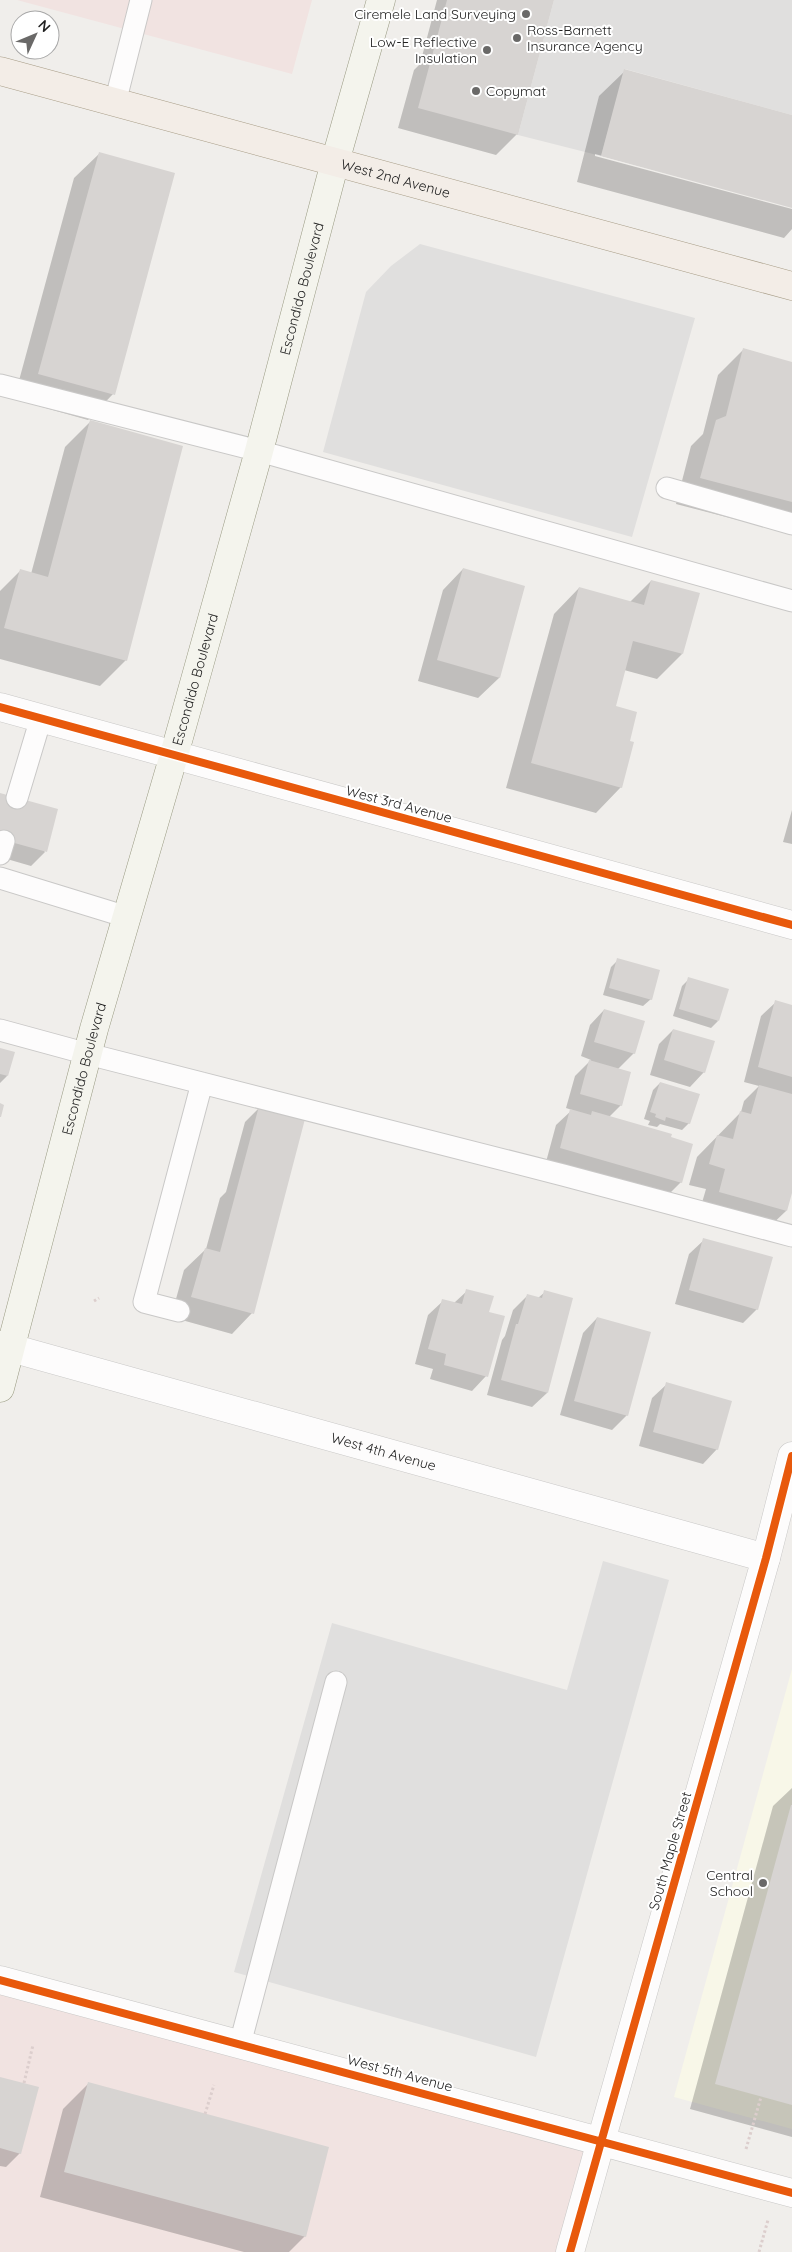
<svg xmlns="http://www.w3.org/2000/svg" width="792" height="2252" viewBox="0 0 792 2252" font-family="Quicksand,sans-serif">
<rect width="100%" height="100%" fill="#f0eeeb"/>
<path fill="#f1e3e1" d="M17,0H312L292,74Z
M0,1980L601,2141L570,2252H0Z"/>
<path fill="#f8f7e8" d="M792,1669V2129L674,2097Z"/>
<path fill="#e0dfde" d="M554,0H792V115L625,69L601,156L518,135Z
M420,244L695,318L632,537L323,452L366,292L391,266Z
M603,1561L669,1580L536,2057L234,1972L332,1623L567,1690Z"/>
<path fill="#0003" d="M437,0H552L517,134L496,155L398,128L414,70L420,64Z
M625,71L792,116V207L595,154V156L792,209V229L784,238L577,182L599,96Z
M100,153L113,394L88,420L14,399L74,178Z
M744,349L792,363V534L676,504L691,446L703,434L718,375Z
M90,422L126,660L100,686L0,659V591L20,571L31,574L65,447Z
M463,569L524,587L499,678L478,698L418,681L443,590Z
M651,581L682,654L657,679L624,670L614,707L628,741L621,787L596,813L506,788L554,614L579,588L630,602Z
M0,794L45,852L31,866L0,857Z
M792,810V844L783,842Z
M618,960L651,999L643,1006L603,995L611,967Z
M689,979L718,1021L711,1028L673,1016L682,986Z
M776,1002L792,1006V1188L786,1211L765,1231L699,1213L706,1189L689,1185L697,1157L741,1112L744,1101L759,1086L744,1082L761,1016Z
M604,1010L634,1053L618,1069L621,1105L609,1117L670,1138L681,1182L667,1196L546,1162L556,1125L572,1110L566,1108L575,1076L591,1060L581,1056L590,1025Z
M673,1030L704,1072L690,1087L650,1075L659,1044Z
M0,1049L13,1053L7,1076L0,1083Z
M660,1083L689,1123L682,1130L660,1124L657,1127L648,1125L650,1121L644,1119L653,1090Z
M260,1107L252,1313L232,1334L171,1317L184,1270L206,1249L220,1198L226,1192L245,1122Z
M704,1240L757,1309L743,1323L675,1304L689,1254Z
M467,1291L488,1312L486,1376L472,1391L430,1379L433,1369L415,1364L428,1315L443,1301L454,1303Z
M545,1292L547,1393L532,1407L487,1395L502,1340L505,1336L513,1310L527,1296L538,1298Z
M597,1318L627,1415L612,1430L560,1415L583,1333Z
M667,1384L717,1449L703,1464L639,1446L652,1398Z
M792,1788V2137L690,2109L773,1806Z
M0,2078L20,2153L6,2167L0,2166Z
M88,2084L305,2236L289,2252H244L40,2197L63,2109Z"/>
<path fill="#d7d4d2" d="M447,0H554L518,135L418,108Z
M624,69L792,115V208L601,156Z
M99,152L175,173L115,395L38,374Z
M743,348L792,362V502L700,478L716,420L726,416Z
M90,420L183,446L127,661L4,628L20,569L48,577Z
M463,568L525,586L500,678L437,660Z
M651,580L700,593L683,654L633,641L616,706L637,712L630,741L634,742L622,788L531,763L579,587L644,605Z
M0,793L58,809L47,852L0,839Z
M617,958L660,970L652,1000L609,988Z
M688,977L729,989L719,1021L679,1009Z
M775,1000L792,1005V1077L758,1067Z
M604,1009L645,1021L635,1054L594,1042Z
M673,1029L715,1041L705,1073L664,1060Z
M0,1048L15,1052L8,1076L0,1074Z
M589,1060L631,1072L622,1106L580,1094Z
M660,1082L700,1094L690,1124L666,1117L665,1121L655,1117L656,1114L650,1112Z
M759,1085L792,1094V1193L787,1211L719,1192L725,1169L709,1164L717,1135L733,1139L740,1111L751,1114Z
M0,1103L4,1105L1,1117H0Z
M259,1106L305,1119L254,1314L191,1297L205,1248L220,1252Z
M570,1109L591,1115L592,1111L672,1134L671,1137L693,1144L682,1183L560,1148Z
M703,1238L773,1257L758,1310L689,1290Z
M466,1289L494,1296L489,1312L505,1316L488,1377L444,1365L446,1354L428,1349L442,1299L462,1304Z
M544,1290L573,1298L548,1393L501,1380L516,1324H518L527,1294L542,1298Z
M597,1317L651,1332L628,1416L574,1401Z
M666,1382L732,1401L718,1450L653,1432Z
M791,1805H792V2105L715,2084Z
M0,2077L39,2087L21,2154L0,2148Z
M88,2082L329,2147L306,2237L64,2172Z"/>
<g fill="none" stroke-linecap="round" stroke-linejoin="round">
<g stroke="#c9c8c7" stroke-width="23">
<path id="service" d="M115,103L141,0
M0,385L259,451L792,601
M667,488L792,524
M17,798L41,718
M0,854L4,841
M0,878L127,917
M0,1030L88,1054L563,1175L792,1236
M179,1311L144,1302L202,1083
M240,2044L336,1682"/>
</g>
<g stroke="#c9c8c7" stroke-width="29">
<g id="minor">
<path id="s1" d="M0,1345L766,1558"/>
<path d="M570,2252L601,2141"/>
</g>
</g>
<g stroke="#c9c8c7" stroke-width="29">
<path id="tertiary" d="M0,707L792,925
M0,1980L792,2193
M601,2141L766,1558L792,1456"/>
</g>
<g stroke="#999a82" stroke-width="29">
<g id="secondary">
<path id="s2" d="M0,1388L94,1029L174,755L259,451L335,162L381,0"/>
</g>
</g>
<g stroke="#a79c86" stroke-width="29">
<g id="primary">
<path id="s3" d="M0,71L792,286"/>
</g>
</g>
<path stroke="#dccecd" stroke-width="3" stroke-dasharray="2.5 2.5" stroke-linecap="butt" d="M94,1301L99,1298
M24,2083L33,2045
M205,2114L214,2085
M746,2149L761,2097
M759,2252L768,2220"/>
<use href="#service" stroke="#fdfcfc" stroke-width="21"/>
<use href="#minor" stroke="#fdfcfc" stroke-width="28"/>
<use href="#tertiary" stroke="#fdfcfc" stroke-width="28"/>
<use href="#secondary" stroke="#f4f4ed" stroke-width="28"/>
<use href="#primary" stroke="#f3ede7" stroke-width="28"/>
<g stroke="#fff" stroke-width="11">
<path id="cycleway" d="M0,707L792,925
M0,1980L792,2193
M570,2252L766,1558L792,1456"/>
</g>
<use href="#cycleway" stroke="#e8590c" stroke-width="8"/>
</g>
<g fill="#6a6968" stroke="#fff" stroke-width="2">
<circle cx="526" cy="14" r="5"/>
<circle cx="517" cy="38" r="5"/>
<circle cx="487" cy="50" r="5"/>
<circle cx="476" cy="91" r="5"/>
<circle cx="763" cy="1883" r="5"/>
</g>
<g text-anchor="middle" stroke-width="4" stroke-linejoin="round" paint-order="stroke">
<g font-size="14" fill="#222" stroke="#fff" text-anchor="end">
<text x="516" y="19">Ciremele Land Surveying</text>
<text x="527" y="35" text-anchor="start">Ross-Barnett<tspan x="527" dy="16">Insurance Agency</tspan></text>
<text x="477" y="47">Low-E Reflective<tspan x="477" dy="16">Insulation</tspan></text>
<text x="486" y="96" text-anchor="start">Copymat</text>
<text x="753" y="1880">Central<tspan x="753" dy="16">School</tspan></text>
</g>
<g font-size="14" fill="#222" stroke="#fff">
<text dy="5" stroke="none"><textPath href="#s3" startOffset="410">West 2nd Avenue</textPath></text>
<text dy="5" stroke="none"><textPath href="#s2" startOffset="1140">Escondido Boulevard</textPath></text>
<text dy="5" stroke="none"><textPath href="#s2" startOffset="735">Escondido Boulevard</textPath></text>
<text transform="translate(399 804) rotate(15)" y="5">West 3rd Avenue</text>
<text dy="5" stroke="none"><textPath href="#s2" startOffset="330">Escondido Boulevard</textPath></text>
<text dy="5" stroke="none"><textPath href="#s1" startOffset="398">West 4th Avenue</textPath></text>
<text transform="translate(670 1851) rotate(-74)" y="5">South Maple Street</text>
<text transform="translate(400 2073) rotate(15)" y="5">West 5th Avenue</text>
</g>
</g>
<g transform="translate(35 35) rotate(46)"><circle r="24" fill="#ffffff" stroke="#a7a7a7"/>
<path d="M0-4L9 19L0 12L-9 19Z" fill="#6a6968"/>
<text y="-8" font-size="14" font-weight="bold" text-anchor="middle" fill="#222222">N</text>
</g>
</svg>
